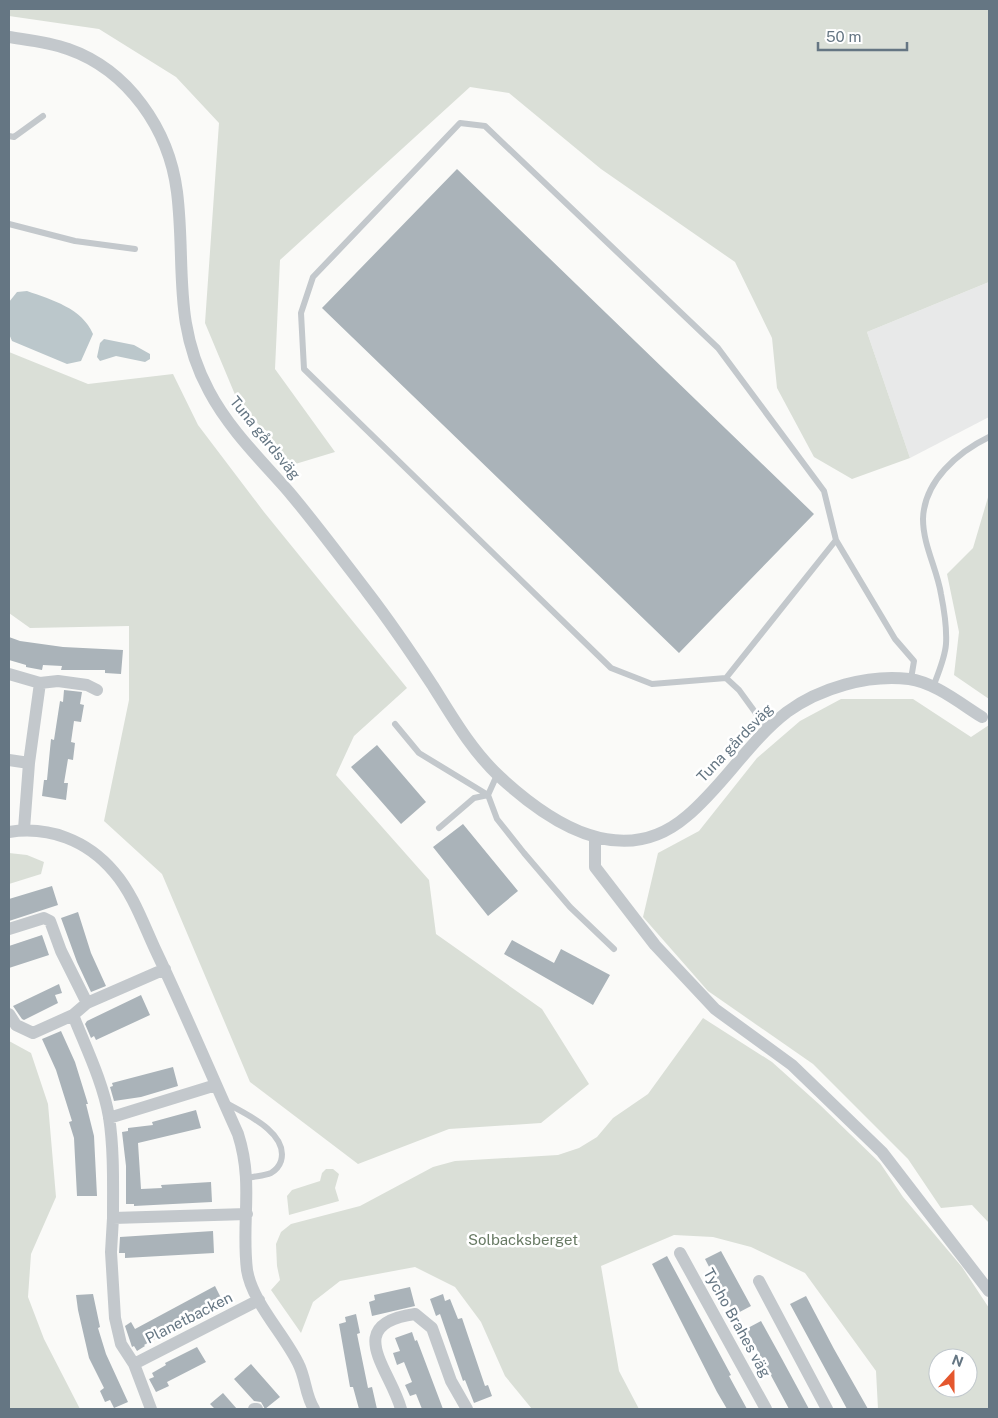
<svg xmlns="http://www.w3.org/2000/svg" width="998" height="1418" viewBox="0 0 998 1418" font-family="'Public Sans',sans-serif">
<rect width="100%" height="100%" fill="#fafaf8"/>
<path fill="#e8e9e9" d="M989,282V417L910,458L867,332Z"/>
<path fill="#dadfd7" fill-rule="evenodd" d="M9,9H989V282L867,332L910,458L852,479L814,457L777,388L772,338L735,262L601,169L509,93L470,87L280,260L275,369L335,452L292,465L236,397L205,323L219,123L176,77L99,29L9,16Z
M9,352L88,384L173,374L198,425L264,512L407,688L354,736L336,775L429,880L436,934L542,1009L589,1084L541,1123L449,1129L358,1164L250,1082L162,874L104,821L129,700V626L30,628L9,613Z
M989,494V699L954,675L959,632L947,574L973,548Z
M841,699H913L971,737L989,725V1223L972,1205L941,1208L908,1159L813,1064L708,991L643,917L658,853L699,831L757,758L800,721Z
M9,853L27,855L44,862L41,874L9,884Z
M703,1018L772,1062L820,1105L880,1163L903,1197L962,1267L989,1308V1409H878L876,1371L805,1273L751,1247L713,1237L674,1235L601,1266L619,1371L639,1409H532L505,1376L481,1322L455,1287L415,1267L340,1281L313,1302L301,1333L271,1290L280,1280L277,1266L276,1244L281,1232L291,1224L360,1206L433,1167L455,1161L558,1155L579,1148L597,1137L613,1118L648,1094ZM938,1358H968V1388H938Z
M9,1041L31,1053L48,1104L56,1197L31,1254L28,1297L44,1339L80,1409H9Z
M326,1169H333L339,1174L335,1188L339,1201L289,1215L287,1196L292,1190L320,1181L322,1173Z"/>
<path fill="#bbc7cb" d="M27,291C52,300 82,308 93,334L81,361L67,364L12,341L9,334V302L17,292Z
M104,339L134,345L150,354V359L145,362L116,356L100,361L97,357L100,343Z"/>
<path fill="#aab3b9" d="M457,169L814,514L679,653L322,308Z
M9,637L20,641L63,647L123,650L121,674L105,673V670H61L62,666L43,665L42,670L26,667V665L9,660Z
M64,690L82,692L80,704L84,705L81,722L74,721L71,742L75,743L73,760L68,759L64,783H68L66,800L42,796L44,780H47L51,739L54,740L60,701L63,702Z
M377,745L426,802L401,824L351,767Z
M463,824L518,891L488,916L433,847Z
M52,886L58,905L9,921V899Z
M78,912L91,953L106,986L91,992L77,962L61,918Z
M42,935L49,955L9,968V946Z
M512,940L554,963L561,949L610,975L593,1005L504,954Z
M59,984L62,993L55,995L58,1003L24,1020L22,1019L13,1006Z
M141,995L150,1015L96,1040L94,1036L91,1038L85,1024L87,1021Z
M61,1031L75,1062L88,1104H86L94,1136L97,1196H77L74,1138L69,1122L72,1121L56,1070L42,1039Z
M173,1067L178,1086L141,1097L114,1101L110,1087L113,1086L112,1083Z
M196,1110L201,1128L138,1143L141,1189L162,1188L161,1185L211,1182L212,1202L134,1206V1204H126V1166L122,1132L128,1131V1128L153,1125L152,1122Z
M213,1231L214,1253L125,1258V1253H119L120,1237Z
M721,1251L751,1306L734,1315L705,1259Z
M667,1256L731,1375L729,1376L747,1409H727L717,1392L652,1264Z
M215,1286L223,1302L144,1345L145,1346L137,1351L134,1346L132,1347L125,1326L131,1322L135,1329Z
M410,1287L415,1306L372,1316L369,1302L375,1300L374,1295Z
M93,1294L100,1327L98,1328L106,1354L128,1402L114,1408L110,1400L105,1402L100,1391L104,1388L89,1358L78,1310L76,1295Z
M443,1294L445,1301L450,1299L458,1319L462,1318L485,1386L488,1385L492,1396L474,1403L465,1380L463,1381L440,1314L436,1316L430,1299Z
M806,1296L834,1349L868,1409H847L822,1363L790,1304Z
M356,1314L360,1333L357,1334L368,1388L372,1387L377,1409H359L353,1387H350L339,1324L346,1322L345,1317Z
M761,1321L782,1359L809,1409H789L746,1329Z
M412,1332L415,1341L417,1340L443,1409H422L416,1394L410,1396L405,1385L412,1382L404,1362L397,1365L393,1353L400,1351L395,1338Z
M197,1347L206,1362L167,1382L169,1386L156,1392L149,1379L154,1377L152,1373L166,1365L165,1363Z
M251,1364L280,1397L265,1409L261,1402L254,1401L234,1379Z
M223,1393L237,1409H215L210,1404Z"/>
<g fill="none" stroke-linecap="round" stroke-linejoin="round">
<path stroke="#c3c8cc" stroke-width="6" d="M9,136L14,137L43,116
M9,224L75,241L135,249
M836,540L824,491L718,348L485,126L460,123L313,277L301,313L304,369L611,668L652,684L726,678L836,540L895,639L914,661L911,679
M726,678L739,690L768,730
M933,687C938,674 945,658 946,644C947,628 944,609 941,594C937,569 923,545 923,519C924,481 958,452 989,437
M395,724L419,753L488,795L497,819L524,853L570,907L614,949
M439,828L474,798L488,795L497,775
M226,1103C246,1114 289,1133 281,1161C279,1167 276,1170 271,1173C264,1176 255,1176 248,1178"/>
<path stroke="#c3c8cc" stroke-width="12" d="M9,37C28,40 49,42 68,49C128,70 169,129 177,192C186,264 172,323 209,391C229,429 261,460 289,492C316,524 342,559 368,593C391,623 412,654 433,686C453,718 472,751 500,777C551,824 623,871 687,816C724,785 749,741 787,712C820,688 868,674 909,679C934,682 961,704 982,717
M9,674L40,683L58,681L87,685L97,690
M9,760L29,763
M24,829L29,763L40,683
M9,832C49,826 87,840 114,872C133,894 143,923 155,949C184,1010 210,1072 238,1134C254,1184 241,1221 247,1270C252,1302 284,1334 298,1363C306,1378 305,1395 314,1409
M595,838V867L655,945L715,1009L792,1065L882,1152L989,1291
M9,929L44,918L50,921L61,951L87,1003
M9,1014L16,1025L33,1033L73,1015L87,1003L165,969
M73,1015C86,1048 103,1082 109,1117C114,1150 113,1184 113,1218
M109,1118L216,1085
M680,1253L766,1409
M759,1281L827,1409
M134,1364L259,1300
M151,1409L134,1364L121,1344L115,1318L111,1252L113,1218L247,1214
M254,1409H257
M401,1409C390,1369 342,1324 415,1314L432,1328L451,1381L467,1409"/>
</g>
<g text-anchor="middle" stroke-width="5" stroke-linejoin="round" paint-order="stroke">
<g font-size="15" fill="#657683" stroke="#fff">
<text transform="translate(265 438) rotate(51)" y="5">Tuna gårdsväg</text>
<text transform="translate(735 743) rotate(-46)" y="5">Tuna gårdsväg</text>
<text transform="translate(189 1318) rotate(-27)" y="5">Planetbacken</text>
<text transform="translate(737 1323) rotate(61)" y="5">Tycho Brahes väg</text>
</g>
<g font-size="15" fill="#687a64" stroke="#fff">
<text x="523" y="1245">Solbacksberget</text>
</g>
</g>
<rect width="998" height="1418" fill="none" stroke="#657683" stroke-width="20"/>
<g transform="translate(953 1373) rotate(21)"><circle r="24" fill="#ffffff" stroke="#c1c8cd"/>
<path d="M0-4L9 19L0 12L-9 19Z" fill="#e4572e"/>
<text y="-8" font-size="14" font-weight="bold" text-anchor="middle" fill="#657683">N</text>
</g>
<path d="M818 42v8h89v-8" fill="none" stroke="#657683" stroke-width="2.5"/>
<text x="826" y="42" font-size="15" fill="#657683" stroke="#ffffff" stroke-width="4" paint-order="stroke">50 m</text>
</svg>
